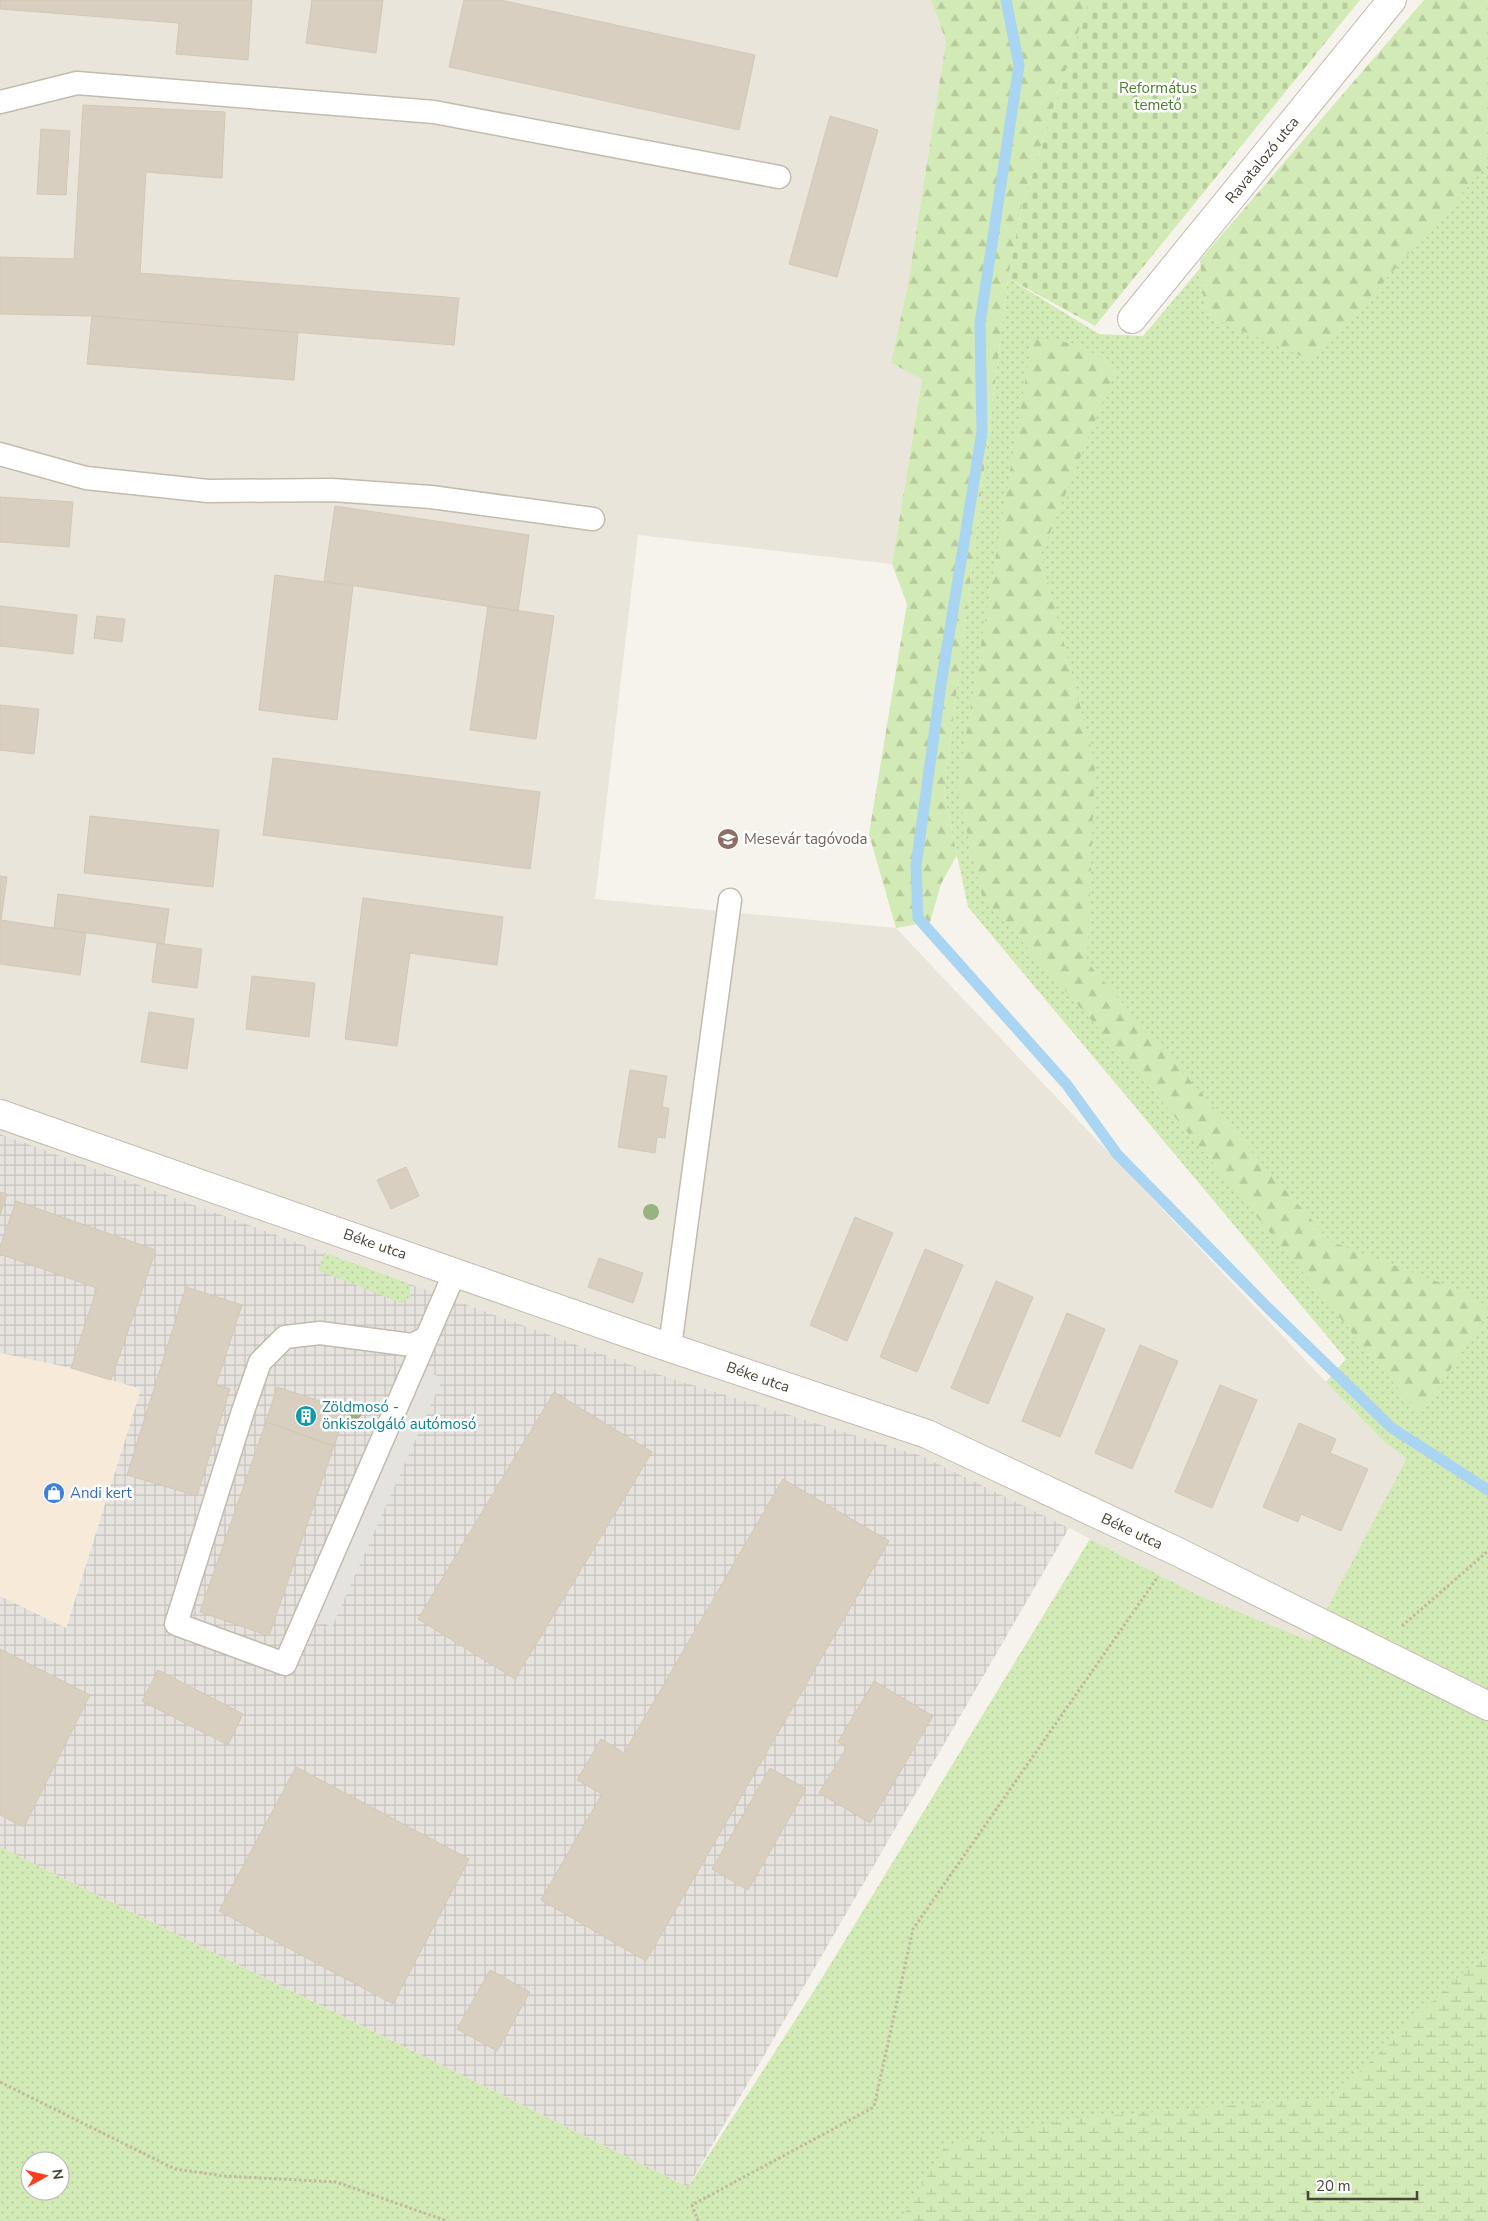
<svg xmlns="http://www.w3.org/2000/svg" width="1488" height="2221" viewBox="0 0 1488 2221" font-family="'Nunito Sans',sans-serif">
<defs>
<pattern id="industrial-grid" width="8" height="8" patternUnits="userSpaceOnUse" patternTransform="scale(1.25)"><rect width="8" height="8" fill="#e6e2dd"/><path d="M0 4h8M4 0v8" fill="none" stroke="#c7c3be"/></pattern>
<pattern id="grass-dots" width="8" height="8" patternUnits="userSpaceOnUse" patternTransform="scale(1.25)"><rect width="8" height="8" fill="#d2eab5"/><path d="M2 2h.1M6 6h.1" fill="none" stroke="#b6ca9c" stroke-width="1.8" stroke-linecap="round"/></pattern>
<pattern id="forest-firs" width="22" height="20" patternUnits="userSpaceOnUse" patternTransform="scale(1.25)"><rect width="22" height="20" fill="#d2eab5"/><path d="M5 1l3.5 6h-7zM16 11l3.5 6h-7z" fill="#b6ca9c"/></pattern>
<pattern id="wetland-marsh" width="20" height="14" patternUnits="userSpaceOnUse" patternTransform="scale(1.25)"><rect width="20" height="14" fill="#d2eab5"/><path d="M1 5h8M5 5V1M11 12h8M15 12V8" fill="none" stroke="#b6ca9c"/></pattern>
<pattern id="cemetery-stones" width="16" height="16" patternUnits="userSpaceOnUse" patternTransform="scale(1.25)"><rect width="16" height="16" fill="#d2eab5"/><path d="M2 7V4a2 2 0 0 1 4 0v3zM10 15v-3a2 2 0 0 1 4 0v3z" fill="#b6ca9c"/></pattern>
</defs>
<rect width="100%" height="100%" fill="#f6f3ec"/>
<path fill="#eae5da" d="M0,0H931L946,41L908,284L891,363L922,378L892,564L638,535L595,899L896,928L1326,1382L1384,1442L1408,1458L1310,1641L1200,1596L1069,1528L922,1456L651,1372L0,1134Z"/>
<path fill="#f7ead8" d="M0,1353L71,1368L141,1389L65,1628L0,1596Z"/>
<path fill="url(#industrial-grid)" d="M0,1134L651,1372L922,1456L1069,1528L688,2187L0,1847V1596L66,1628L141,1389L71,1368L0,1353Z"/>
<path fill="url(#grass-dots)" fill-rule="evenodd" d="M1426,0H1488V2221H0V1847L688,2187L819,1983L1090,1539L1200,1596L1310,1641L1407,1458L1384,1442L1326,1382L1346,1359L968,907L944,793L1008,278L1099,334L1143,336ZM30,2161H60V2191H30Z
M325,1253L408,1283L411,1296L401,1303L318,1270Z"/>
<path fill="url(#forest-firs)" d="M931,0H1089L1023,200L1008,278L944,793L957,855L941,884L930,922L896,928L869,834L907,604L892,564L922,379L891,363L908,284L946,41Z
M1424,0H1488V164L1313,361L1205,315L1200,260Z
M1032,339L1082,344L1115,371L1041,555L1095,763L1087,962L1330,1241L1470,1294L1488,1307V1313L1420,1415L1151,1088L982,896L957,789Z"/>
<path fill="url(#wetland-marsh)" d="M1488,1949V2221H900L946,2145L1069,2119L1333,2097Z"/>
<path fill="url(#cemetery-stones)" d="M1089,0H1360L1095,326L1008,278L1023,200Z"/>
<path fill="#e5e3e0" d="M421,1370L443,1378L332,1627L313,1618Z"/>
<g fill="none" stroke-linecap="round" stroke-linejoin="round">
<path stroke="#a9d4f2" stroke-width="11" d="M1006,0L1019,65L980,323L982,432L941,684L916,866L918,918L1067,1085L1117,1154L1269,1309L1392,1428L1488,1490"/>
</g>
<path fill="#d8cfc1" stroke="#d3c7b4" d="M0,0H252L248,60L176,54L179,23L0,9Z
M312,0H383L376,53L306,43Z
M464,0H500L755,55L739,130L449,67Z
M83,105L225,112L222,178L146,172L140,273L459,298L454,345L92,316L0,314V257L74,259Z
M830,116L878,130L837,277L789,264Z
M41,129L70,131L66,195L37,194Z
M92,316L298,332L294,380L87,364Z
M0,497L73,502L69,547L0,542Z
M335,506L529,535L518,611L324,581Z
M275,575L353,586L337,720L259,710Z
M0,606L77,615L73,654L0,646Z
M488,606L554,616L536,739L470,730Z
M97,616L125,619L122,642L94,638Z
M0,705L39,709L34,754L0,750Z
M273,758L540,792L530,869L263,835Z
M90,816L219,830L213,887L84,873Z
M0,876L7,877L1,920L86,933L80,975L0,964Z
M58,894L169,909L164,944L54,928Z
M363,898L503,917L497,965L410,953L397,1046L345,1039Z
M157,943L202,949L197,988L152,982Z
M252,976L315,983L309,1037L246,1029Z
M149,1012L194,1019L187,1069L141,1062Z
M630,1070L667,1076L662,1107L669,1108L665,1138L657,1137L655,1153L618,1147Z
M406,1167L419,1196L391,1209L377,1180Z
M0,1192L7,1194L0,1215Z
M16,1201L156,1250L111,1380L71,1368L97,1288L0,1254V1247Z
M855,1217L893,1233L847,1341L810,1325Z
M925,1249L963,1265L917,1372L880,1357Z
M599,1258L643,1273L633,1303L588,1287Z
M996,1281L1033,1297L988,1404L951,1388Z
M186,1287L242,1305L216,1385L230,1389L197,1496L127,1475Z
M1067,1313L1105,1329L1060,1437L1022,1421Z
M1140,1345L1178,1361L1132,1469L1095,1453Z
M1220,1385L1257,1400L1212,1508L1175,1492Z
M277,1387L347,1410L334,1446L266,1422Z
M554,1392L652,1452L515,1679L418,1619Z
M266,1422L334,1446L269,1636L200,1612Z
M1299,1423L1336,1439L1330,1453L1368,1469L1341,1531L1301,1514L1298,1522L1263,1507Z
M783,1479L889,1541L646,1961L541,1900L602,1794L577,1780L601,1739L624,1753Z
M0,1649L90,1695L24,1827L0,1815Z
M158,1670L243,1714L228,1745L142,1701Z
M874,1681L933,1716L870,1823L819,1793L847,1747L838,1742Z
M296,1767L469,1859L393,2004L219,1911Z
M770,1768L806,1789L748,1890L712,1869Z
M490,1970L530,1992L497,2051L457,2029Z"/>
<g fill="none" stroke-linecap="round" stroke-linejoin="round">
<g stroke="#c2bbae" stroke-width="25">
<path id="lane" d="M0,102L77,83L434,112L779,177
M0,454L86,478L208,491L332,490L431,497L593,519
M426,1338L412,1345L320,1333L285,1337L260,1362L243,1411L176,1624L285,1664L455,1272
M670,1347L730,900"/>
</g>
<g stroke="#c2bbae" stroke-width="30">
<path id="street" d="M1132,319L1392,0
M0,1114L659,1344L927,1434L1176,1551L1488,1706"/>
</g>
<path stroke="#c4b79f" stroke-width="3" stroke-dasharray="2.5 2.5" stroke-linecap="butt" d="M1402,1626L1488,1551
M0,2082L175,2169L224,2176L336,2182L447,2221
M698,2221L692,2205L874,2107L913,1929L1157,1578"/>
<use href="#lane" stroke="#fff" stroke-width="22"/>
<use href="#street" stroke="#fff" stroke-width="28"/>
</g>
<g fill="#97b381">
<circle cx="651" cy="1212" r="8"/>
<circle cx="354" cy="1412" r="8"/>
</g>
<defs>
<g id="school-disc" transform="scale(1.125)"><circle r="9.5" fill="#8d6e63" stroke="#fff"/><path d="M0-5L7-2L0 1L-7-2ZM-4 1L0 2.5L4 1V4Q0 6-4 4Z" fill="#fff"/></g>
<g id="building-disc" transform="scale(1.125)"><circle r="9.5" fill="#0f9aa8" stroke="#fff"/><path d="M-4-6H4V6H1V3H-1V6H-4ZM-2.5-4.3h1.7v1.8h-1.7ZM.8-4.3h1.7v1.8H.8ZM-2.5-1h1.7V.8h-1.7ZM.8-1h1.7V.8H.8Z" fill="#fff"/></g>
<g id="shop-disc" transform="scale(1.125)"><circle r="9.5" fill="#3f7fe0" stroke="#fff"/><path d="M-5-2.5h2.3a2.7 3.5 0 0 1 5.4 0H5L5.5 6h-11ZM-1.5-2.5h3a1.5 2.3 0 0 0-3 0Z" fill="#fff"/></g>
</defs>
<g fill-rule="evenodd">
<use href="#school-disc" x="728" y="839"/>
<use href="#building-disc" x="306" y="1416"/>
<use href="#shop-disc" x="54" y="1493"/>
</g>
<g text-anchor="middle" stroke-width="5" stroke-linejoin="round" paint-order="stroke">
<g font-size="15" fill="#4a7f2a" stroke="#fff">
<text x="1158" y="93">Református<tspan x="1158" dy="17">temető</tspan></text>
</g>
<g font-size="15" fill="#4b4439" stroke="#fff">
<text transform="translate(1262 160) rotate(-51)" y="5">Ravatalozó utca</text>
<text transform="translate(375 1244) rotate(19)" y="5">Béke utca</text>
<text transform="translate(758 1377) rotate(19)" y="5">Béke utca</text>
<text transform="translate(1132 1531) rotate(25)" y="5">Béke utca</text>
</g>
<g font-size="15" fill="#785e54" stroke="#fff" text-anchor="start">
<text x="744" y="844">Mesevár tagóvoda</text>
</g>
<g font-size="15" fill="#0d838f" stroke="#fff" text-anchor="start">
<text x="322" y="1412">Zöldmosó -<tspan x="322" dy="17">önkiszolgáló autómosó</tspan></text>
</g>
<g font-size="15" fill="#366cbe" stroke="#fff" text-anchor="start">
<text x="70" y="1498">Andi kert</text>
</g>
</g>
<g transform="translate(45 2176) rotate(82)"><circle r="24" fill="#ffffff" stroke="#b7b4b0"/>
<path d="M0-4L9 19L0 12L-9 19Z" fill="#fc3f1d"/>
<text y="-8" font-size="14" font-weight="bold" text-anchor="middle" fill="#4b4439">N</text>
</g>
<path d="M1308 2191v8h109v-8" fill="none" stroke="#4b4439" stroke-width="2.5"/>
<text x="1316" y="2191" font-size="15" fill="#4b4439" stroke="#ffffff" stroke-width="4" paint-order="stroke">20 m</text>
</svg>
